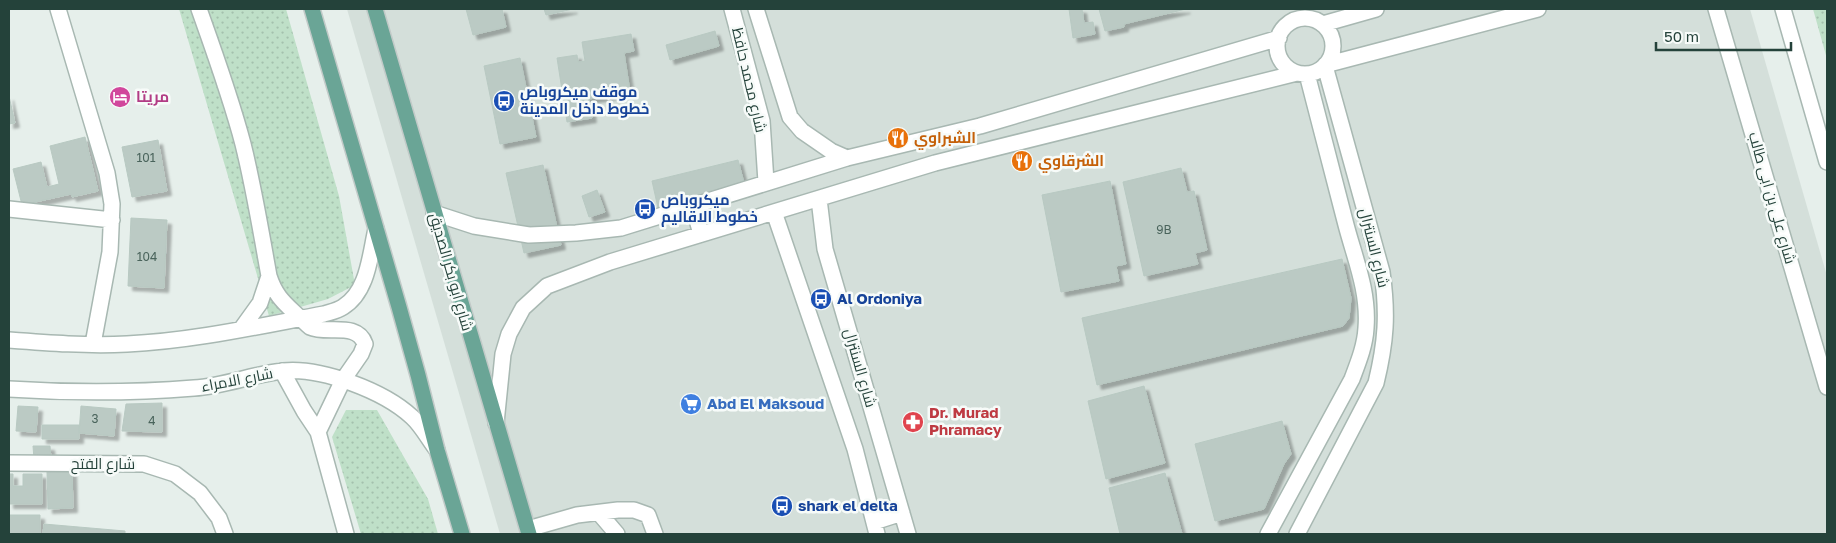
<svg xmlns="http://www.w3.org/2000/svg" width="1836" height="543" viewBox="0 0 1836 543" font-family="'Golos Text',Cairo,sans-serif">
<defs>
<pattern id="park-dots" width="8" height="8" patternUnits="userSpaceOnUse" patternTransform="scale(1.25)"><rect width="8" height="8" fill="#bfe0c8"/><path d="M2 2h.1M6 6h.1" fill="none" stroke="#a4c1ad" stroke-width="1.8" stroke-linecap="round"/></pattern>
<filter id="shadow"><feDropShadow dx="4.5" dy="4.5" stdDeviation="1" flood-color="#0004"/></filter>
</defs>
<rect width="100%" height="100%" fill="#e6efeb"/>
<path fill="#d4dfda" d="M347,9H1750L1827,276V534H500Z"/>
<path fill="url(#park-dots)" d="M179,9H286L339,196L355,285L328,299L269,316Z
M1813,9H1827V59Z
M346,410H377L428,499L438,534H361L332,437Z"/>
<path fill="#bbcac4" stroke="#b8c9c2" filter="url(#shadow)" d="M466,9H502L506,27L473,35Z
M544,9H573L546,15Z
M1069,9H1082L1084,23L1093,22L1095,34L1073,38Z
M1099,9H1186L1124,24V27L1105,31Z
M715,31L719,46L670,60L666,45Z
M631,34L634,51L624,53L630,92L589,99L592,118L567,122L557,58L577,55L578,62L585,61L582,42Z
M520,58L536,137L500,144L484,66Z
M9,96L15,123L9,124Z
M85,137L98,191L72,197L71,194L22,205L13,169L41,162L47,187L59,184L50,146Z
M158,140L167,191L132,197L122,147Z
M738,160L745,187L658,208L652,181Z
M543,165L561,245L524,253L506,173Z
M1181,168L1187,192L1194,191L1207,250L1195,253L1198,264L1144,276L1123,182Z
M1110,181L1126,264L1116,266L1119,281L1061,292L1042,195Z
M597,190L605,212L589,217L582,196Z
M131,218L167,220L164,288L128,286Z
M1342,259L1351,298L1349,318L1343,326L1097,385L1082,318Z
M1144,386L1165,463L1106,479L1088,401Z
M162,403V432L122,431L126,404Z
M18,406L38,407L36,432L16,431Z
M81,406L116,409L114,436L79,433Z
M1282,421L1291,454L1284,464L1264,509L1215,521L1195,444Z
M42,425H79V439H42Z
M33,446H50L51,459H34Z
M72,471L73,508L48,509L47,472Z
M1165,473L1182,534H1120L1109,488Z
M9,474H13V486H23V474H42V504H9Z
M9,515H40V534H9Z
M44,524L125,531V534H43Z"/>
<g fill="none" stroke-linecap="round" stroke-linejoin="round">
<g stroke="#a8b8b2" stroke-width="18">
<path id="minor" d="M58,9L107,173L112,204L110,252L93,344
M199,9C215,54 231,98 243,144C254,188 261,232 269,276C276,298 286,304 301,319C304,321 307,325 310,327C327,335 357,321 365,344L361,354L343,380L318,432
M732,9L762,121L766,182
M756,9L790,117L802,131L831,151L847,158
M1716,9L1827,387
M1783,9L1827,162
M1277 46a28 28 0 1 1 56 0a28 28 0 1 1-56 0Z
M1323,24L1376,9
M1325,65L1538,9
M819,199L825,249L908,534
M693,206L701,234
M9,209L112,220
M774,212L855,449L877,534
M434,213L474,226L529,235L576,233L621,228L847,158L980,126L1279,38
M242,328L260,303L269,276
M9,340C48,343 88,346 127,344C193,341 259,326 324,314C330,312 337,311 343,307C368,292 370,255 376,229
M282,371L304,411L318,432L346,534
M9,389C71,393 132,393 194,388C225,386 253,374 283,371C321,367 384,391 412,417C422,426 429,440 437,450
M496,423L503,354L509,334L523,308L547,286L610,262L935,163L1297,73
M9,463L144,464L175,474L200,493L219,518L225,534
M599,513L617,534
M874,522L902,513
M528,529L577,515L618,510H634L648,515L655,534
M1268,534L1352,379C1358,363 1365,346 1366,328C1369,290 1354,257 1345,221C1332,172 1320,123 1307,74
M1297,534L1376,383C1386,342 1388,314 1382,272L1325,66"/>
</g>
<g stroke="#c2cac8" stroke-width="18">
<path id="major" d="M312,9L399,307L418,375L437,450L462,534
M375,9L529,534"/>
</g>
<use href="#minor" stroke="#fff" stroke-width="15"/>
<use href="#major" stroke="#6aa596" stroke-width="15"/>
</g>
<defs>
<g id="hotel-disc" transform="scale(1.125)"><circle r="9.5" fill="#d1479c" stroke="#f7fbf9"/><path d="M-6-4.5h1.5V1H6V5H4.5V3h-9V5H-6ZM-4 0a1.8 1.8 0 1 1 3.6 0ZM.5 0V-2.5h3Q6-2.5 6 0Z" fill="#fff"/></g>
<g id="bus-disc" transform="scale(1.125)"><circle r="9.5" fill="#1a4fb4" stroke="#f7fbf9"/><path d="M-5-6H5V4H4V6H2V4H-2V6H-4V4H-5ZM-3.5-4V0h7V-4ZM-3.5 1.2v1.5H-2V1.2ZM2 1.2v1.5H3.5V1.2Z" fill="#fff"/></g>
<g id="restaurant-disc" transform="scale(1.125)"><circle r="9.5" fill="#e8710a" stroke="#f7fbf9"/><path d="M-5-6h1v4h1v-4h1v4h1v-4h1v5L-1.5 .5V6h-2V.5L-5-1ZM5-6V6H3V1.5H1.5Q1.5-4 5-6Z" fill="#fff"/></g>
<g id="supermarket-disc" transform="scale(1.125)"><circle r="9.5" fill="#3f7fe0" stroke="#f7fbf9"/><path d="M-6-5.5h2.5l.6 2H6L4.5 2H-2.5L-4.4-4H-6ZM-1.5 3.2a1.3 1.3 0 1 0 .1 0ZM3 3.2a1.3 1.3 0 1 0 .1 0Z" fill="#fff"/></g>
<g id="pharmacy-disc" transform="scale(1.125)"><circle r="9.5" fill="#e0444e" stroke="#f7fbf9"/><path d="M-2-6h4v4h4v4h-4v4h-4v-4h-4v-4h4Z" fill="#fff"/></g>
</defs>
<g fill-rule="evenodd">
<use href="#hotel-disc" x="120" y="97"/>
<use href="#bus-disc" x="504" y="101"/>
<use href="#restaurant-disc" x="898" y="138"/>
<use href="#restaurant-disc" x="1022" y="161"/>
<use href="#bus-disc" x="645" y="209"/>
<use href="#bus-disc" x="821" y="299"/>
<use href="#supermarket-disc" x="691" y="404"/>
<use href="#pharmacy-disc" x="913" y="422"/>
<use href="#bus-disc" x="782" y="506"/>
</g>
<g text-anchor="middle" stroke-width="5" stroke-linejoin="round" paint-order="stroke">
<g font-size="12" fill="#4a645c">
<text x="146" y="162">101</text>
<text x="1164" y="234">9B</text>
<text x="147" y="261">104</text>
<text x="95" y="423">3</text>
<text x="152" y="425">4</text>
</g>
<g font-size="15" fill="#24423a" stroke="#f7fbf9">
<text transform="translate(749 80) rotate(77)" y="5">شارع محمد حافظ</text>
<text transform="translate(1772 198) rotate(74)" y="5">شارع على بن ابى طالب</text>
<text transform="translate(1374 248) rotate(76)" y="5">شارع السنترال</text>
<text transform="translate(451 272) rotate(74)" y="5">شارع ابو بكر الصديق</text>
<text transform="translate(860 368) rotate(74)" y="5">شارع السنترال</text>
<text transform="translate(237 380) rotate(-11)" y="5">شارع الامراء</text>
<text x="103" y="469">شارع الفتح</text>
</g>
<g font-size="15" font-weight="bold" fill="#164399" stroke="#f7fbf9" text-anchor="start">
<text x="520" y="97">موقف ميكروباص<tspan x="520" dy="17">خطوط داخل المدينة</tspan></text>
<text x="661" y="205">ميكروباص<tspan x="661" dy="17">خطوط الاقاليم</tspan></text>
<text x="837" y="304">Al Ordoniya</text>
<text x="798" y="511">shark el delta</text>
</g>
<g font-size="15" font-weight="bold" fill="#b23c85" stroke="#f7fbf9" text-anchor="start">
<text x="136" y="102">مريتا</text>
</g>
<g font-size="15" font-weight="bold" fill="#c56008" stroke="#f7fbf9" text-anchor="start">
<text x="914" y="143">الشبراوي</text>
<text x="1038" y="166">الشرقاوي</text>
</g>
<g font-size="15" font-weight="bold" fill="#366cbe" stroke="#f7fbf9" text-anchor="start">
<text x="707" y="409">Abd El Maksoud</text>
</g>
<g font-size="15" font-weight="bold" fill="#be3a42" stroke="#f7fbf9" text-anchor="start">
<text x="929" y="418">Dr. Murad<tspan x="929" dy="17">Phramacy</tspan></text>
</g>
</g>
<rect width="1836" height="543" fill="none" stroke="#24423a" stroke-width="20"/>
<path d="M1656 42v8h135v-8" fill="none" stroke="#24423a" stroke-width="2.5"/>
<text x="1664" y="42" font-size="15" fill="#24423a" stroke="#f7fbf9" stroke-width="4" paint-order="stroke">50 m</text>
</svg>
